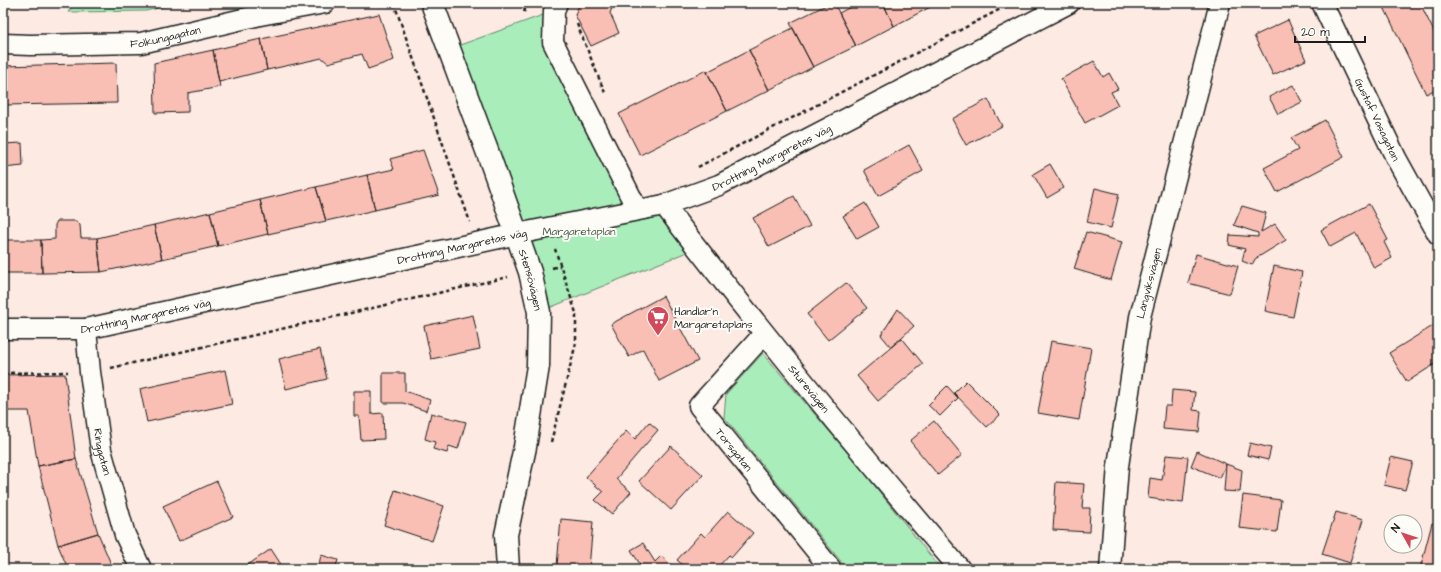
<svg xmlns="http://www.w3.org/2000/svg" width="1441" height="572" viewBox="0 0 1441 572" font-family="'Architects Daughter',sans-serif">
<rect width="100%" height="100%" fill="#fceae3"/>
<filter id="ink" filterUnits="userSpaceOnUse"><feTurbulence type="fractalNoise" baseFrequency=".025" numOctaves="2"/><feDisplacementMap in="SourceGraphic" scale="8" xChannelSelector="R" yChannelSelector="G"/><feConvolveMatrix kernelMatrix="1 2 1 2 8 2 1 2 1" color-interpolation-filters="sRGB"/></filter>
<g filter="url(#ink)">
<path fill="#a9eeba" stroke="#62856b" d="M75,3H178L146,11L68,12Z
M554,11L553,42L636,209L664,205L697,248L539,312L449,49Z
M763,353L862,470L941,569H847L724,417L726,394Z"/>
<path fill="#fabfb4" stroke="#1c1c1c" d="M462,3H476L464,7Z
M580,3H614L610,13L619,33L591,46L575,15Z
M830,3H834L856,46L813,67L790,23Z
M858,3H883L894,26L856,46L839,13Z
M883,3H933L934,5L894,26Z
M1382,3H1420L1438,40V77L1437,78L1438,88L1426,94Z
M379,14L394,60L368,69L362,54L328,63L322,58L267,70L261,39Z
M1288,20L1306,60L1273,75L1254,36Z
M793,28L813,67L769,90L749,50Z
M261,39L267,70L219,82L213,50Z
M213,50L220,87L188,93V112L155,113L154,63Z
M749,50L769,90L727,111L707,72Z
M1094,61L1103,77L1109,73L1118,89L1111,92L1118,105L1085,123L1061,79Z
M116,63L117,103L3,105V66Z
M706,70L727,111L640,155L619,114Z
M1293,85L1302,102L1278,114L1269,97Z
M988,99L1002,126L966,145L952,119Z
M1325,120L1344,157L1277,192L1264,168L1298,150L1291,138Z
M22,143L23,166L3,168V144Z
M909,145L923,171L878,196L864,170Z
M423,150L439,195L375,210L367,175L394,169L390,159Z
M1050,164L1064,188L1047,198L1033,174Z
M367,175L375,210L326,221L316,187Z
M316,187L326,221L268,234L260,200Z
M1095,188L1119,194L1111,228L1087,222Z
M794,196L810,226L769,247L753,218Z
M260,200L268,234L218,246L210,212Z
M865,203L879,227L857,239L843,216Z
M1369,204L1388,240L1384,242L1392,258L1374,268L1356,233L1330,247L1321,230Z
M1242,206L1266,213L1261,232L1275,224L1286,240L1255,259L1252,265L1242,261L1245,249L1229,245L1230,235L1258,237V233L1234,225Z
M210,212L218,246L162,259L154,225Z
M57,221H76L80,225L81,238H97L101,272L42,273L41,240L55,239V225Z
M154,225L162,259L101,272L97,238Z
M1086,232L1122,242L1111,280L1074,269Z
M3,240H41L42,273H3Z
M1196,254L1238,266L1230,294L1188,283Z
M1274,266L1302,272L1293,317L1265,311Z
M846,283L867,308L828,340L807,314Z
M663,296L698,361L659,381L643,349L629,357L611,324Z
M898,309L914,326L891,347L881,335Z
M473,315L480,349L431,359L424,326Z
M1436,324L1438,328V362L1407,382L1389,353Z
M902,338L923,364L878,401L857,376Z
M1051,341L1091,348L1079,420L1038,413Z
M320,349L327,379L286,389L279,359Z
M225,370L232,404L147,422L140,389Z
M383,373H405V391L430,400L426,411L403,403H383Z
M65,374L76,459L38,466L29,411H5L3,375Z
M966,381L1000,415L987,427L954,393Z
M947,386L958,398L940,416L928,405Z
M1172,390L1195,392L1193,410L1201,411L1199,432L1163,429L1165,406H1171Z
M354,391H371V414L383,413L384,439L361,440L359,416H354Z
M431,413L466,422L458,449L449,446L447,453L433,449L435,442L425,439Z
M934,421L962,455L938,475L910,441Z
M649,422L658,430L616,479L631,492L612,514L595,500L603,492L586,477L626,431L635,439Z
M1250,443L1271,448L1268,460L1247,455Z
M671,446L703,475L671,510L639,481Z
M1197,451L1226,464L1220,478L1191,466Z
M1166,455L1188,457L1183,503L1148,498L1150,478L1162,480Z
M1391,457L1413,462L1405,490L1384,485Z
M76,459L98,533L58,545L38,466Z
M1226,464L1242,470L1240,492L1224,491Z
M217,481L233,517L179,541L163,506Z
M1056,482L1084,484L1082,508H1090L1089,532L1053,530Z
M395,490L444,506L432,541L384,525Z
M1243,495L1281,500L1277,532L1239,528Z
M728,511L753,533L732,557L729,555L716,569H687L677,560L701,533L705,537Z
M1336,512L1363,520L1350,563L1322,554Z
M561,519L593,522L589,568L557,566Z
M1432,523L1438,525V569H1420Z
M98,533L113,569H68L58,545Z
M643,543L655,562L661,556L676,569H643L631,550Z
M271,549L284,569H242Z
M321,555L338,560L335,569H318Z"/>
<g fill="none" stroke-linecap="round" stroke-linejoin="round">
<g stroke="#1c1c1c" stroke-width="23">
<g id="minor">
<path d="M557,3L554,11L553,42L637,209"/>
<path id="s1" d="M1322,3L1396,158L1438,234"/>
<path id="s2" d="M3,44L30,45L141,43L260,15L325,3"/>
<path id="s3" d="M664,205C759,329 858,450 960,569"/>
<path id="s4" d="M3,329H86L517,234L664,205L719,185L1069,3"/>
<path id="s5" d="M86,329L90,372L101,450L125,535L141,569"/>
<path id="s6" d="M764,334L699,406L831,569"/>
<path id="s7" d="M1110,569L1118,466L1140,317L1220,3"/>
</g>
</g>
<g stroke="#1c1c1c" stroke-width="25">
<g id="tertiary">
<path id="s8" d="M432,3L489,156L530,272L539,312L538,366L525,447L506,535L508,569"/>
</g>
</g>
<path stroke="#1c1c1c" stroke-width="2.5" stroke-dasharray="4 3" stroke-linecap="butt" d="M394,3L470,222
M524,12L527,3
M577,24L605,93
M698,167L1012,3
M552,268L560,266
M111,368L508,277
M3,373L68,372
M551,442L576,343V313L555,249"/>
<use href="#minor" stroke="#fdfcf7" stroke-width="20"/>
<use href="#tertiary" stroke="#fdfcf7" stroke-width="22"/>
</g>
</g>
<defs>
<g id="supermarket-pin" transform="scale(1.15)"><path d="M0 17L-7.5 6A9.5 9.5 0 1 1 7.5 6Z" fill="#d1495b" stroke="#fdfcf7"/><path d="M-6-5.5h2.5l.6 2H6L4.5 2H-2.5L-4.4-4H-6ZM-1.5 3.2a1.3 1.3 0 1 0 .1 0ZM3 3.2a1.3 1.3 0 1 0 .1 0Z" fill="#fff"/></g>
</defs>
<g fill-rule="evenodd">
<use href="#supermarket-pin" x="658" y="317"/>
</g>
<g text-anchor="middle" stroke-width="4" stroke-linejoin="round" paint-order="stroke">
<g font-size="11" fill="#1c1c1c" stroke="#fdfcf7">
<text dy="4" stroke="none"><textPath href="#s2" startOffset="163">Folkungagatan</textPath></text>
<text dy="4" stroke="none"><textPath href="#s1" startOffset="129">Gustaf Vasagatan</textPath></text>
<text dy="4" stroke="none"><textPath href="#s4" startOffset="792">Drottning Margaretas väg</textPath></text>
<text dy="4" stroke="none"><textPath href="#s4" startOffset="468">Drottning Margaretas väg</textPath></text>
<text dy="4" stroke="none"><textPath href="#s8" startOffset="294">Stensövägen</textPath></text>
<text dy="4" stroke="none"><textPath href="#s7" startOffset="289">Långviksvägen</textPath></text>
<text dy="4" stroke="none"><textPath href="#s4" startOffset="144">Drottning Margaretas väg</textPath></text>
<text dy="4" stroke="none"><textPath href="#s3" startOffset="234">Sturevägen</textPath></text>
<text dy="4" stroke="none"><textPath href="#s6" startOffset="153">Torsgatan</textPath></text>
<text dy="4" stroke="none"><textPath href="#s5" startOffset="124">Ringgatan</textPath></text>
</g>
<g font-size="11" fill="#465b4b" stroke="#fdfcf7">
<text x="579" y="235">Margaretaplan</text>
</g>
<g font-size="11" fill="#1c1c1c" stroke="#fdfcf7" text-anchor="start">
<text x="674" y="315">Handlar'n<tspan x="674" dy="13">Margaretaplans</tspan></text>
</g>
</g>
<rect width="1441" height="572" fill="none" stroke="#fdfcf7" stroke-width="16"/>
<rect x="8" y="8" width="1425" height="556" fill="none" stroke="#1c1c1c" stroke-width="1.5" filter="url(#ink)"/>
<g transform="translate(1403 534) rotate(309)"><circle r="19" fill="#fdfcf7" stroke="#a3a29f"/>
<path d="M0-3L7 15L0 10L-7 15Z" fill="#d1495b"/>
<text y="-6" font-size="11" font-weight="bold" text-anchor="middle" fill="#1c1c1c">N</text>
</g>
<path d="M1295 36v6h70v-6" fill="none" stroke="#1c1c1c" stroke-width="2"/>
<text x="1301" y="36" font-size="12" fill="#1c1c1c" stroke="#fdfcf7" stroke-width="3" paint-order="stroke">20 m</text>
</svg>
